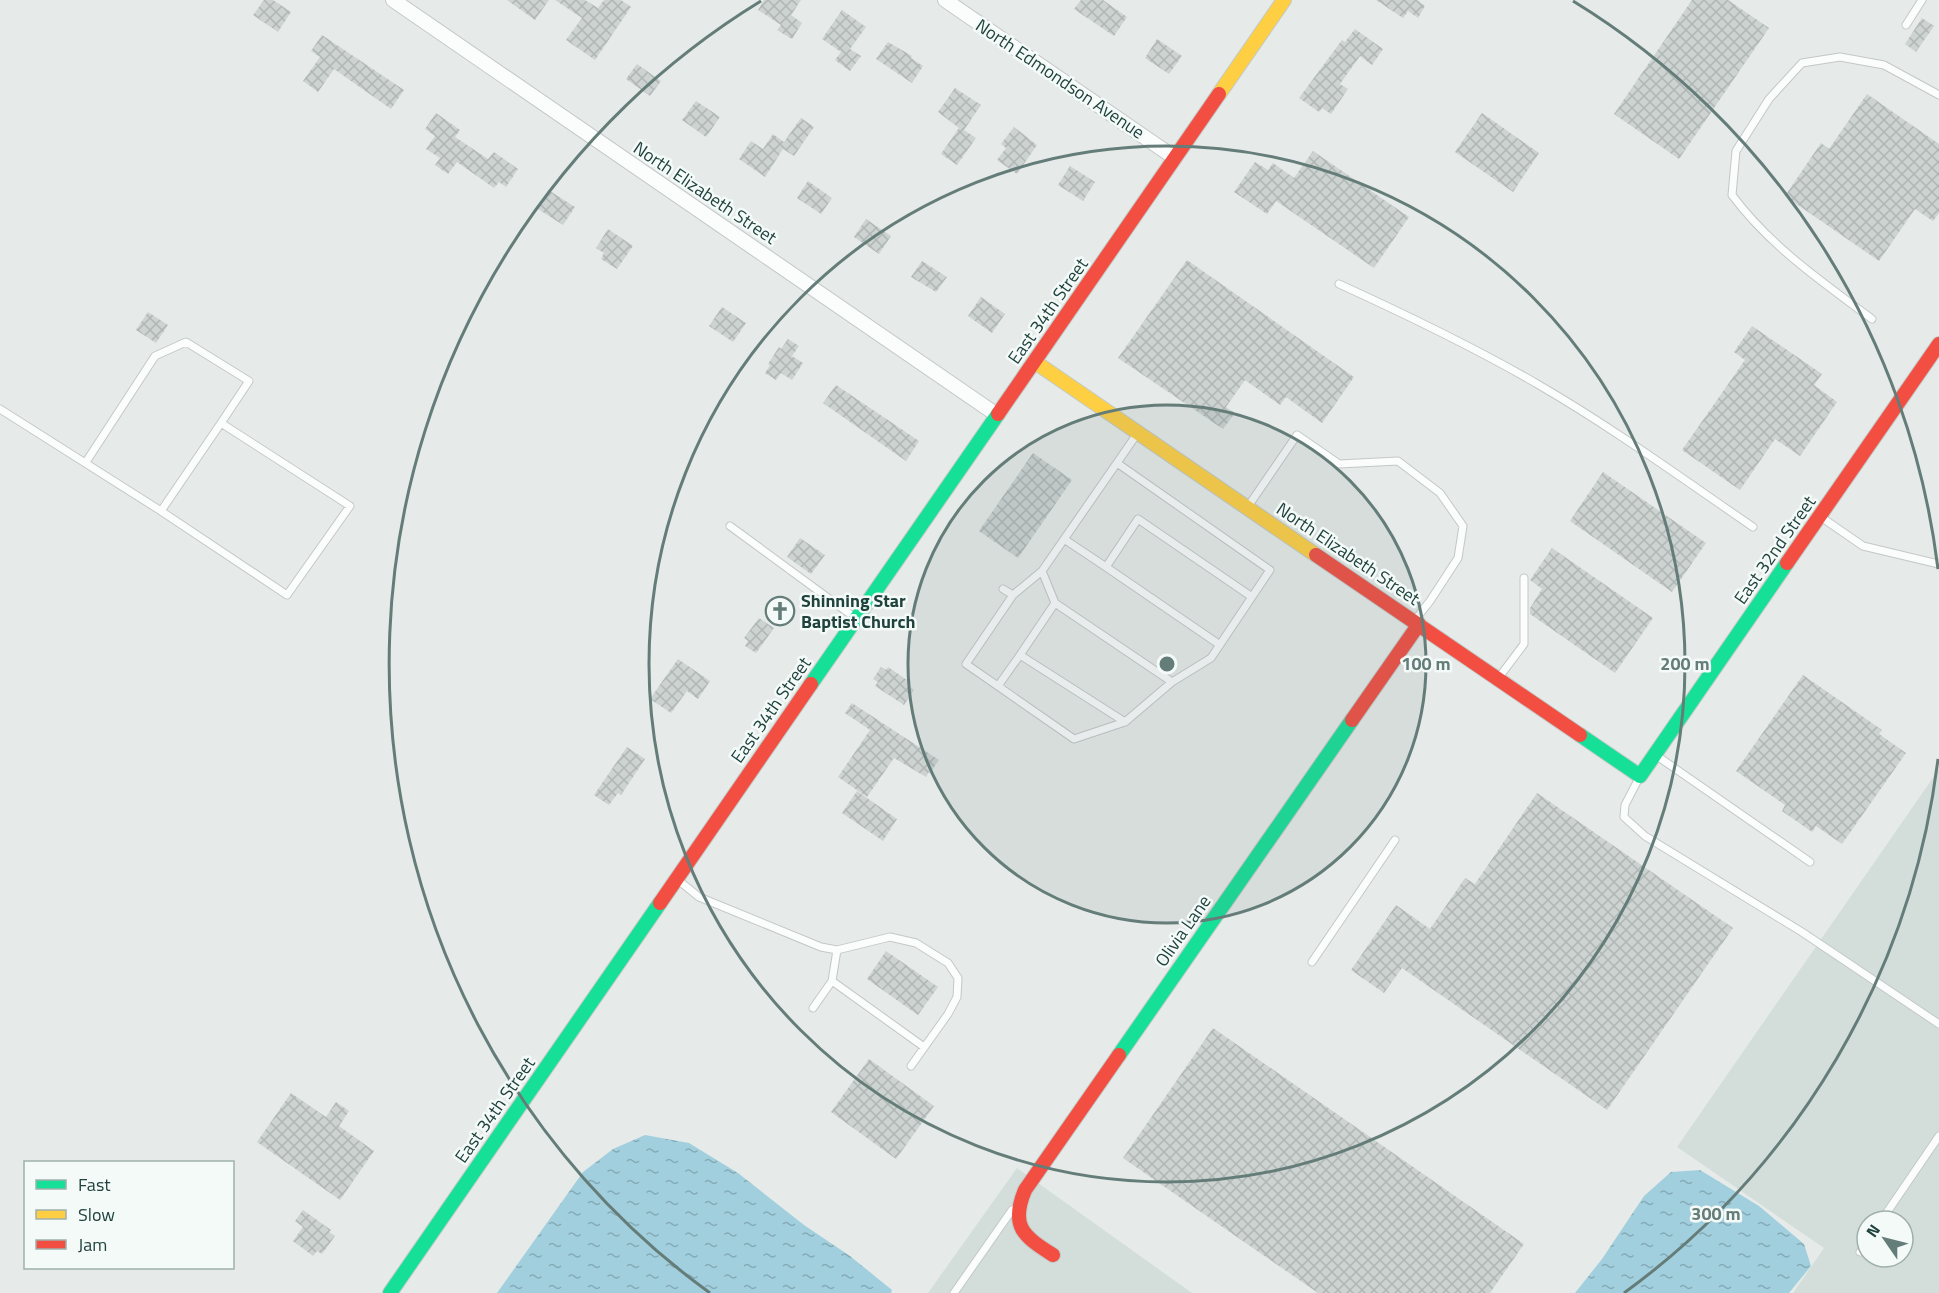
<svg xmlns="http://www.w3.org/2000/svg" width="1939" height="1293" viewBox="0 0 1939 1293" font-family="'Titillium Web',sans-serif">
<defs>
<pattern id="water-ripples" width="26" height="14" patternUnits="userSpaceOnUse" patternTransform="scale(1.5)"><rect width="26" height="14" fill="#a2cfde"/><path d="M2 4q2-2 4 0t4 0M15 11q2-2 4 0t4 0" fill="none" stroke="#84aab5"/></pattern>
<pattern id="building-cross-hatch" width="8" height="8" patternUnits="userSpaceOnUse" patternTransform="scale(1.5)"><rect width="8" height="8" fill="#ccd3d1"/><path d="M0 0l8 8M0 8l8-8" fill="none" stroke="#afb6b4"/></pattern>
</defs>
<rect width="100%" height="100%" fill="#e6ebe9"/>
<path fill="#d3deda" fill-rule="evenodd" d="M1939,769V1293H1793L1824,1248L1677,1147ZM1867,1221H1903V1257H1867Z
M1017,1168L1192,1293H928Z"/>
<path fill="url(#water-ripples)" d="M645,1135L689,1143L738,1173L804,1225L850,1256L892,1290L891,1293H497L583,1172L613,1149Z
M1700,1170L1759,1206L1804,1244L1811,1266L1789,1293H1575L1602,1259L1644,1196L1671,1172Z"/>
<path fill="url(#building-cross-hatch)" d="M264,0H273L291,12L278,32L253,15Z
M507,0H549L535,20Z
M555,0H585L598,8L604,0H621L631,7L595,60L566,40L582,18Z
M764,0H801L791,15L802,23L792,39L777,30L781,25L758,10Z
M1081,0H1103L1127,17L1114,36L1074,9Z
M1376,0H1417L1425,6L1418,18L1408,11L1403,18Z
M1692,0H1728L1769,28L1679,159L1614,114Z
M842,10L866,27L850,49L861,56L850,71L835,60L841,52L822,39Z
M1922,18L1934,26L1916,52L1905,44Z
M1355,29L1383,49L1372,65L1360,56L1340,84L1348,89L1331,114L1322,108L1319,112L1299,98L1342,40L1345,42Z
M322,35L404,90L391,109L334,69L318,92L303,81L320,57L311,51Z
M1157,39L1182,56L1169,74L1145,58Z
M888,42L912,56L911,58L923,66L912,83L876,59Z
M637,64L661,81L650,96L626,79Z
M955,88L981,105L964,130L976,138L957,165L941,154L959,128L938,112Z
M1867,94L1939,144V213L1933,221L1915,209L1879,261L1785,196L1821,143L1829,149Z
M696,101L720,117L706,137L682,120Z
M436,113L460,130L455,137L488,159L494,152L518,169L506,187L499,182L494,188L457,162L448,174L435,165L440,158L426,149L435,136L425,129Z
M1482,113L1539,153L1513,192L1455,152Z
M801,118L814,127L794,156L783,149L765,177L739,159L751,141L763,149L773,134L784,142Z
M1014,127L1037,145L1017,174L997,160L1006,148L1001,144Z
M1313,151L1409,217L1374,268L1276,201L1267,214L1234,192L1255,162L1268,170L1273,163L1294,178Z
M1070,166L1095,182L1083,201L1058,185Z
M808,181L832,198L821,214L797,198Z
M550,191L575,207L563,225L538,209Z
M866,219L891,236L879,254L854,237Z
M608,229L633,246L617,269L601,259L604,253L596,248Z
M1187,260L1354,377L1322,423L1286,397L1280,405L1245,380L1226,407L1235,413L1223,429L1118,358Z
M922,261L947,277L936,292L911,277Z
M981,297L1005,314L992,333L968,316Z
M722,307L746,323L733,342L709,326Z
M148,312L168,325L156,343L136,330Z
M1752,326L1822,374L1814,385L1837,402L1800,456L1775,439L1740,490L1682,450L1745,360L1734,352Z
M788,339L799,346L792,356L803,363L792,380L781,373L776,380L765,373L770,365L768,364L779,347L781,349Z
M836,385L919,441L906,461L823,403Z
M1033,453L1072,480L1018,558L979,531Z
M1603,472L1706,543L1672,592L1570,521Z
M800,538L825,555L811,574L787,557Z
M1552,548L1653,618L1615,673L1530,614V608L1542,589L1530,580Z
M759,618L774,628L756,653L745,646L748,641L744,638Z
M678,659L710,681L698,699L687,691L671,713L650,699Z
M881,667L886,670L888,667L910,682L908,685L914,690L904,705L875,686L878,682L873,679Z
M1803,675L1882,730L1879,734L1906,753L1842,844L1816,826L1812,832L1782,811L1785,805L1736,771Z
M852,703L939,760L930,773L929,772L926,777L894,758L867,797L838,777L870,730L845,713Z
M627,747L645,759L621,795L618,793L609,805L594,795Z
M857,791L897,819L883,841L842,813Z
M1537,793L1733,928L1607,1110L1402,968L1384,993L1351,970L1396,905L1430,929L1465,878L1475,884Z
M886,951L938,987L918,1015L867,979Z
M1213,1028L1524,1244L1490,1293H1318L1123,1158Z
M869,1059L934,1106L896,1159L831,1112Z
M291,1093L326,1117L336,1102L349,1111L339,1126L374,1151L340,1200L257,1142Z
M303,1210L331,1230L329,1232L335,1236L322,1254L317,1251L313,1256L293,1241L303,1227L295,1221Z"/>
<g fill="none" stroke-linecap="round" stroke-linejoin="round">
<g stroke="#c3c8c7" stroke-width="9">
<path id="lane" d="M1906,25L1922,0
M1339,284C1407,315 1474,347 1539,385C1613,428 1683,479 1753,527
M1872,319C1822,282 1769,245 1732,195L1736,151L1769,99L1802,63L1840,57L1884,65L1939,95
M0,409L161,511L287,595L350,506L221,423L161,511
M86,462L155,356L186,342L249,381L221,423
M1117,463L1270,570L1211,658L1172,682
M1249,505L1297,435L1339,464L1398,461L1440,493L1463,526L1458,558L1430,601L1415,620
M1821,517L1863,546L1939,564
M730,526L854,617
M1064,539L1106,567
M1042,571L1055,603
M1013,595L1042,571L1137,434
M1220,645L1106,567L1138,519L1252,597
M1020,655L1055,603L1172,682L1125,722
M1500,676L1524,644V578
M998,686L1020,655L1125,722L1074,739L966,664L1013,595L1003,589
M1657,756L1810,862
M1639,778L1625,805L1624,817L1645,836L1802,932L1939,1024
M678,880L699,897L821,947L837,950L890,937L916,943L948,963L958,978L957,997L948,1014L911,1066
M837,950L832,981L924,1047
M1312,962L1395,840
M813,1008L832,981
M1881,1221L1939,1136
M1860,1252L1867,1242
M954,1293L1012,1210"/>
</g>
<g stroke="#c3c8c7" stroke-width="16">
<path id="street" d="M393,0L997,415
M945,0L1175,158"/>
</g>
<g stroke="#c1c9c7" stroke-width="16">
<path id="fast" d="M811,684L998,414
M1580,735L1640,776L1787,563
M1119,1055L1352,720
M390,1293L660,903"/>
</g>
<g stroke="#c1c9c7" stroke-width="16">
<path id="slow" d="M1219,94L1284,0
M1035,362L1316,555"/>
</g>
<g stroke="#c1c9c7" stroke-width="16">
<path id="jam" d="M998,414L1219,94
M1316,555L1580,735
M1787,563L1939,344
M1352,720L1419,624
M660,903L811,684
M1053,1255C1023,1236 1010,1226 1025,1190L1119,1055"/>
</g>
<use href="#lane" stroke="#fbfcfc" stroke-width="7"/>
<use href="#street" stroke="#fbfcfc" stroke-width="14"/>
<use href="#fast" stroke="#16e098" stroke-width="14"/>
<use href="#slow" stroke="#ffcf43" stroke-width="14"/>
<use href="#jam" stroke="#f24e42" stroke-width="14"/>
</g>
<circle cx="1167" cy="664" r="259" fill="#657d79" fill-opacity=".12"/>
<g fill="none" stroke="#657d79" stroke-width="3">
<circle cx="1167" cy="664" r="259"/>
<circle cx="1167" cy="664" r="518"/>
<path d="M1938 759A777 777 0 0 1 1624 1293M710 1293A777 777 0 0 1 761 1M1573 1A777 777 0 0 1 1938 569"/>
</g>
<defs>
<g id="church-ring" transform="scale(1.5)"><circle r="9.5" fill="#f4faf8" stroke="#657d79" stroke-width="1.5"/><path d="M-1.2-6h2.4v3.5h3.3v2.4h-3.3V6h-2.4V-.1h-3.3v-2.4h3.3Z" fill="#657d79"/></g>
</defs>
<g fill-rule="evenodd">
<use href="#church-ring" x="780" y="611"/>
</g>
<g text-anchor="middle" stroke-width="5" stroke-linejoin="round" paint-order="stroke">
<g font-size="18" fill="#20423d" stroke="#f4faf8">
<text transform="translate(1060 79) rotate(34)" y="6">North Edmondson Avenue</text>
<text transform="translate(705 193) rotate(34)" y="6">North Elizabeth Street</text>
<text transform="translate(1048 311) rotate(-55)" y="6">East 34th Street</text>
<text transform="translate(1775 550) rotate(-55)" y="6">East 32nd Street</text>
<text transform="translate(1348 554) rotate(34)" y="6">North Elizabeth Street</text>
<text transform="translate(771 710) rotate(-55)" y="6">East 34th Street</text>
<text transform="translate(1183 931) rotate(-55)" y="6">Olivia Lane</text>
<text transform="translate(495 1110) rotate(-55)" y="6">East 34th Street</text>
</g>
<g font-size="18" font-weight="bold" fill="#20423d" stroke="#f4faf8" text-anchor="start">
<text x="801" y="607">Shinning Star<tspan x="801" dy="21">Baptist Church</tspan></text>
</g>
</g>
<circle cx="1167" cy="664" r="9" fill="#657d79" stroke="#f4faf8" stroke-width="3"/>
<g font-size="18" text-anchor="middle" font-weight="bold" fill="#657d79" stroke="#f4faf8" stroke-width="5" stroke-linejoin="round" paint-order="stroke">
<text x="1426" y="670">100 m</text>
<text x="1685" y="670">200 m</text>
<text x="1716" y="1220">300 m</text>
</g>
<rect x="24" y="1161" width="210" height="108" fill="#f4faf8" stroke="#9fb0ad" stroke-width="1.5"/>
<rect x="36" y="1180" width="30" height="9" fill="#16e098" stroke="#9fb0ad" stroke-width="1.5"/>
<text x="78" y="1191" font-size="18" fill="#20423d">Fast</text>
<rect x="36" y="1210" width="30" height="9" fill="#ffcf43" stroke="#9fb0ad" stroke-width="1.5"/>
<text x="78" y="1221" font-size="18" fill="#20423d">Slow</text>
<rect x="36" y="1240" width="30" height="9" fill="#f24e42" stroke="#9fb0ad" stroke-width="1.5"/>
<text x="78" y="1251" font-size="18" fill="#20423d">Jam</text>
<g transform="translate(1885 1239) rotate(305)"><circle r="28" fill="#f4faf8" stroke="#9fb0ad" stroke-width="1.5"/>
<path d="M0-4.5L10 22L0 15L-10 22Z" fill="#657d79"/>
<text y="-9" font-size="16" font-weight="bold" text-anchor="middle" fill="#20423d">N</text>
</g>
</svg>
